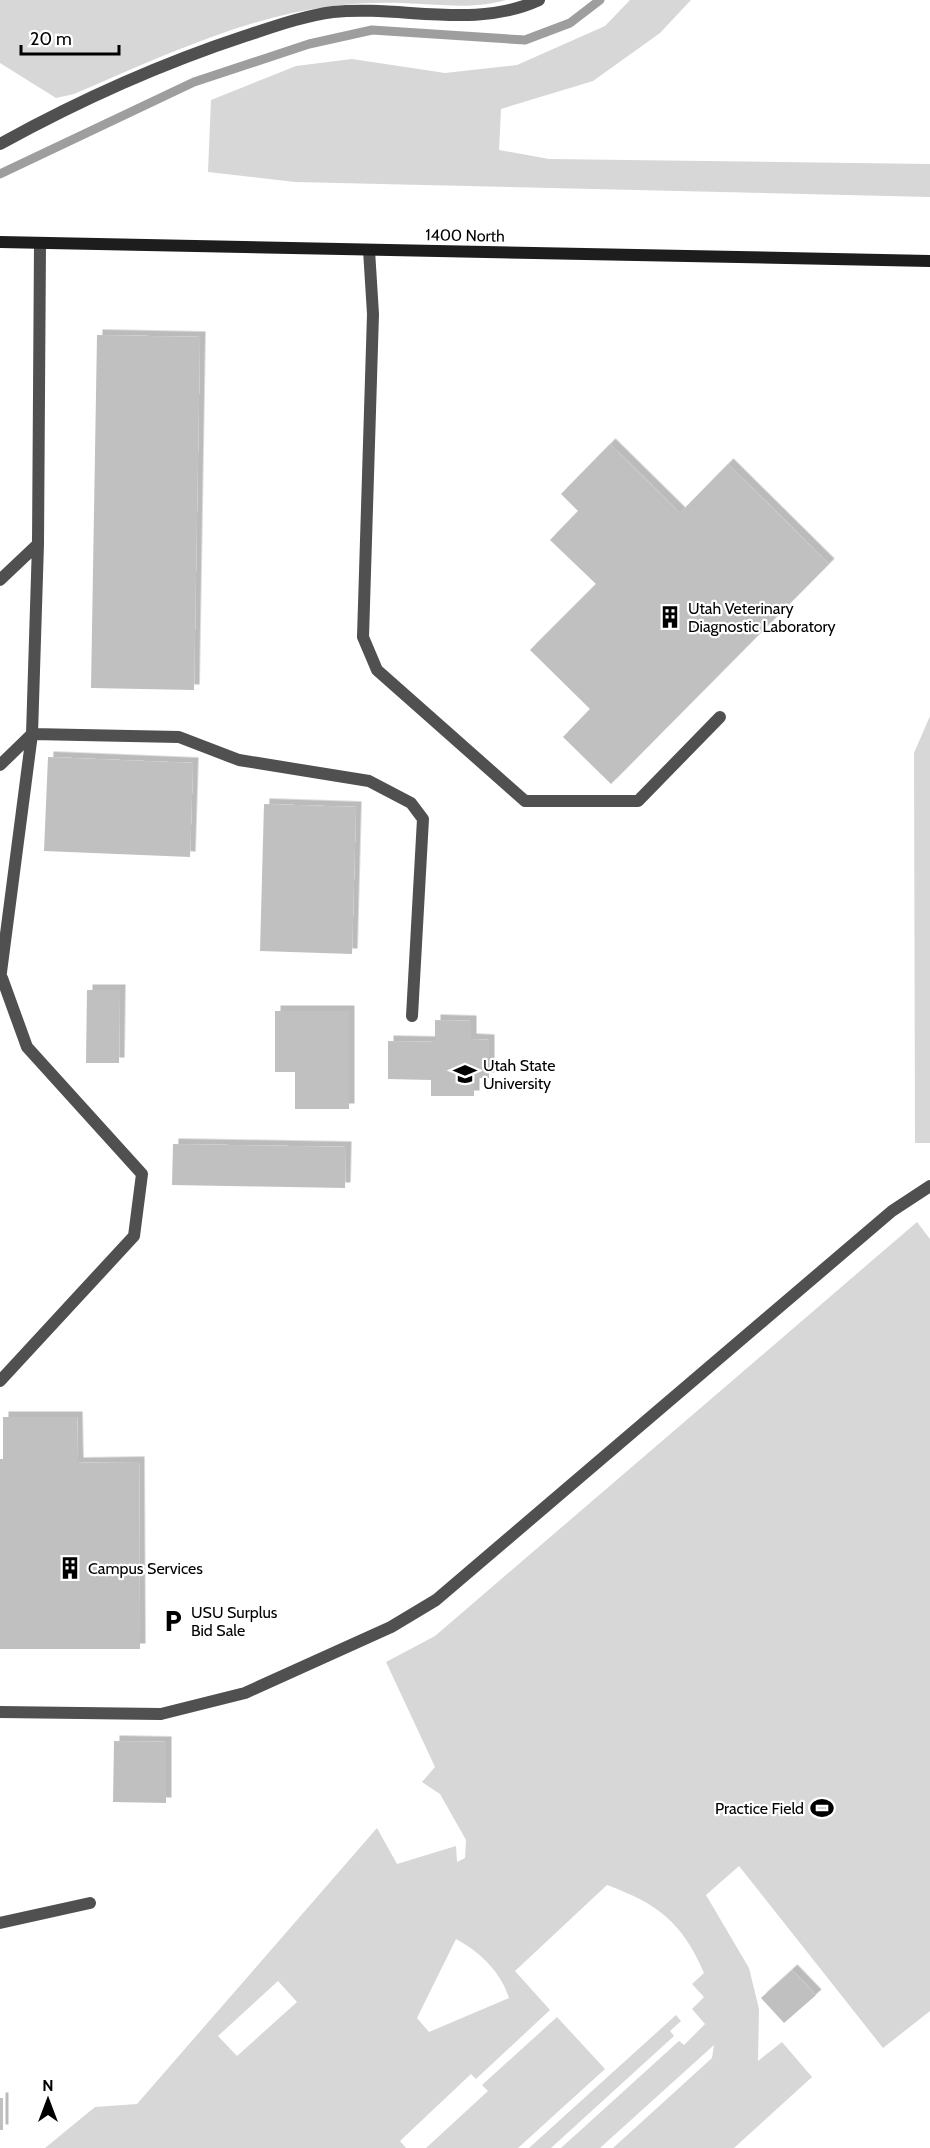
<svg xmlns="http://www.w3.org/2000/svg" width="930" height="2148" viewBox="0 0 930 2148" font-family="Cabin,sans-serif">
<defs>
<filter id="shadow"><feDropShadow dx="5.5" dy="-5.5" stdDeviation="0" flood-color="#0004"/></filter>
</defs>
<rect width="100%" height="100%" fill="#fff"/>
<path fill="#d7d7d7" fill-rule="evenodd" d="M0,0H506C471,10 437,4 402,3C380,2 355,3 333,6C243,17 157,59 74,94L56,98L0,63Z
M630,0H691L660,33L593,81L501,109L499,150L549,159L930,164V197L295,182L208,172L211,100L296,66L352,59L445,73L517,65L605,26Z
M930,716V1143H915L914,753Z
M917,1222L930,1239V2011L883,2048L739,1866L706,1895L749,1968L759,2009L758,2061L782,2042L812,2077L734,2148H613L712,2058L714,2045L600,2148H561L679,2041L684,2045L705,2024L692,2009L704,1997L692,1984L704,1973C682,1922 658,1904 607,1885L515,1971L550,2010L476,2079L471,2074L400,2141L406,2148H45L95,2107L137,2104L377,1828L397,1864L456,1846L457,1862L465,1858L466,1840L440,1794L422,1782L435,1767L386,1662L435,1636ZM456,1939C480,1952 501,1972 509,1998L429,2032L417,2018ZM278,1981L297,2002L237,2056L218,2036Z
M676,2015L681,2021L670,2031L674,2036L551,2148H529Z
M557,2017L605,2069L518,2148H426L488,2091L482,2085Z"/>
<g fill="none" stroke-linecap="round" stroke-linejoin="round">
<path stroke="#9e9e9e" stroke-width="9" d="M0,174L194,82L309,44L372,30L525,40L570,23L600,0"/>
</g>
<path fill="#c0c0c0" filter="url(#shadow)" d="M97,335L200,337L194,690L91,688Z
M610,444L680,513L728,464L829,564L611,784L563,737L590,709L530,650L596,584L550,540L578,511L561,494Z
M48,757L193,763L190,857L44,851Z
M264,804L356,807L352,954L260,951Z
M87,990H120L119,1063H86Z
M275,1011H349V1109H295V1072H275Z
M435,1020L471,1021V1039L489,1040V1078H474V1096H431V1080L388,1079V1041L435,1042Z
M173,1144L346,1147L345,1188L172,1185Z
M3,1417H77L78,1463L139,1462L140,1649H0V1459H3Z
M114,1741L166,1742V1803L113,1802Z
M792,1970L816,1995L784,2023L761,1998Z
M0,2098H3V2130H0Z"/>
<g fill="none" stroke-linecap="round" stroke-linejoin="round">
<path stroke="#505050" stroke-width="12" d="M0,144C78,101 160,64 245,36C273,27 303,16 333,12C402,5 474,30 539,0
M369,250L373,314L363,637L377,670L525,801H638L720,717
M0,580L38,544
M0,765L32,734L179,737L239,760L369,781L411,803L423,819L412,1016
M0,980L32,734L38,544L40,243
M0,1381L134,1236L142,1174L27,1047L2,978
M0,1923L90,1903"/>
<path stroke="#505050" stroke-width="12" d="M0,1712L161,1714L245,1693L391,1627L436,1600L892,1211L930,1186"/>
<path stroke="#1d1d1d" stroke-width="12" d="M0,242L930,261"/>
</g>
<defs>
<g id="building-bare" transform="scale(1.8)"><path d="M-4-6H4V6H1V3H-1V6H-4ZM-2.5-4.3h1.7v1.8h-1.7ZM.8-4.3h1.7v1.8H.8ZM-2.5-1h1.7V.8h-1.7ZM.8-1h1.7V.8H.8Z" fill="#000" stroke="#fff" stroke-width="2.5" paint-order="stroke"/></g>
<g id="university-bare" transform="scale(1.8)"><path d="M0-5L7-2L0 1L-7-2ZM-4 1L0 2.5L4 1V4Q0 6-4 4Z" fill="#000" stroke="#fff" stroke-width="2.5" paint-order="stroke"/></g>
<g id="parking-bare" transform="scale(1.8)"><path d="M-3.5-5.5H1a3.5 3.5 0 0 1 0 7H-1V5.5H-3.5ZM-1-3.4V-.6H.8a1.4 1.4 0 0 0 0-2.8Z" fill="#000" stroke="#fff" stroke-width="2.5" paint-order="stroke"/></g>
<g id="stadium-bare" transform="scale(1.8)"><path d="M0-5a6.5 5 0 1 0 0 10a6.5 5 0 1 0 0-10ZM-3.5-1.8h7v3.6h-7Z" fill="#000" stroke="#fff" stroke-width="2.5" paint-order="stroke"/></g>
</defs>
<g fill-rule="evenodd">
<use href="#building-bare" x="670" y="617"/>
<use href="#university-bare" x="465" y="1074"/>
<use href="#building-bare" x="70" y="1568"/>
<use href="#parking-bare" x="173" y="1621"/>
<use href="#stadium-bare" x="822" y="1808"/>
</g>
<g text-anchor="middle" stroke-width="4.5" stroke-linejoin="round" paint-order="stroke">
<g font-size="16" fill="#000" stroke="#fff">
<text transform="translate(465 235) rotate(1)" y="6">1400 North</text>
</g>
<g font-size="16" fill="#000" stroke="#fff" text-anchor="start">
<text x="688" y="614">Utah Veterinary<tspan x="688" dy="18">Diagnostic Laboratory</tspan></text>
<text x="483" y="1071">Utah State<tspan x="483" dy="18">University</tspan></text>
<text x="88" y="1574">Campus Services</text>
<text x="191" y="1618">USU Surplus<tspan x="191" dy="18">Bid Sale</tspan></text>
<text x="804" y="1814" text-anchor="end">Practice Field</text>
</g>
</g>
<g transform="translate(48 2100)" stroke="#ffffff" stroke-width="4.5" paint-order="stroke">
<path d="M0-4.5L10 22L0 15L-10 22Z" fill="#000000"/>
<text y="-9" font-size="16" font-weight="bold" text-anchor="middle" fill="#000000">N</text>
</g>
<path d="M21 45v9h98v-9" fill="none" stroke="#000000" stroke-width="3"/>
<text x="30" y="45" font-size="18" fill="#000000" stroke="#ffffff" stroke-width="4.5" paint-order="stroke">20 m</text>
</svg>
